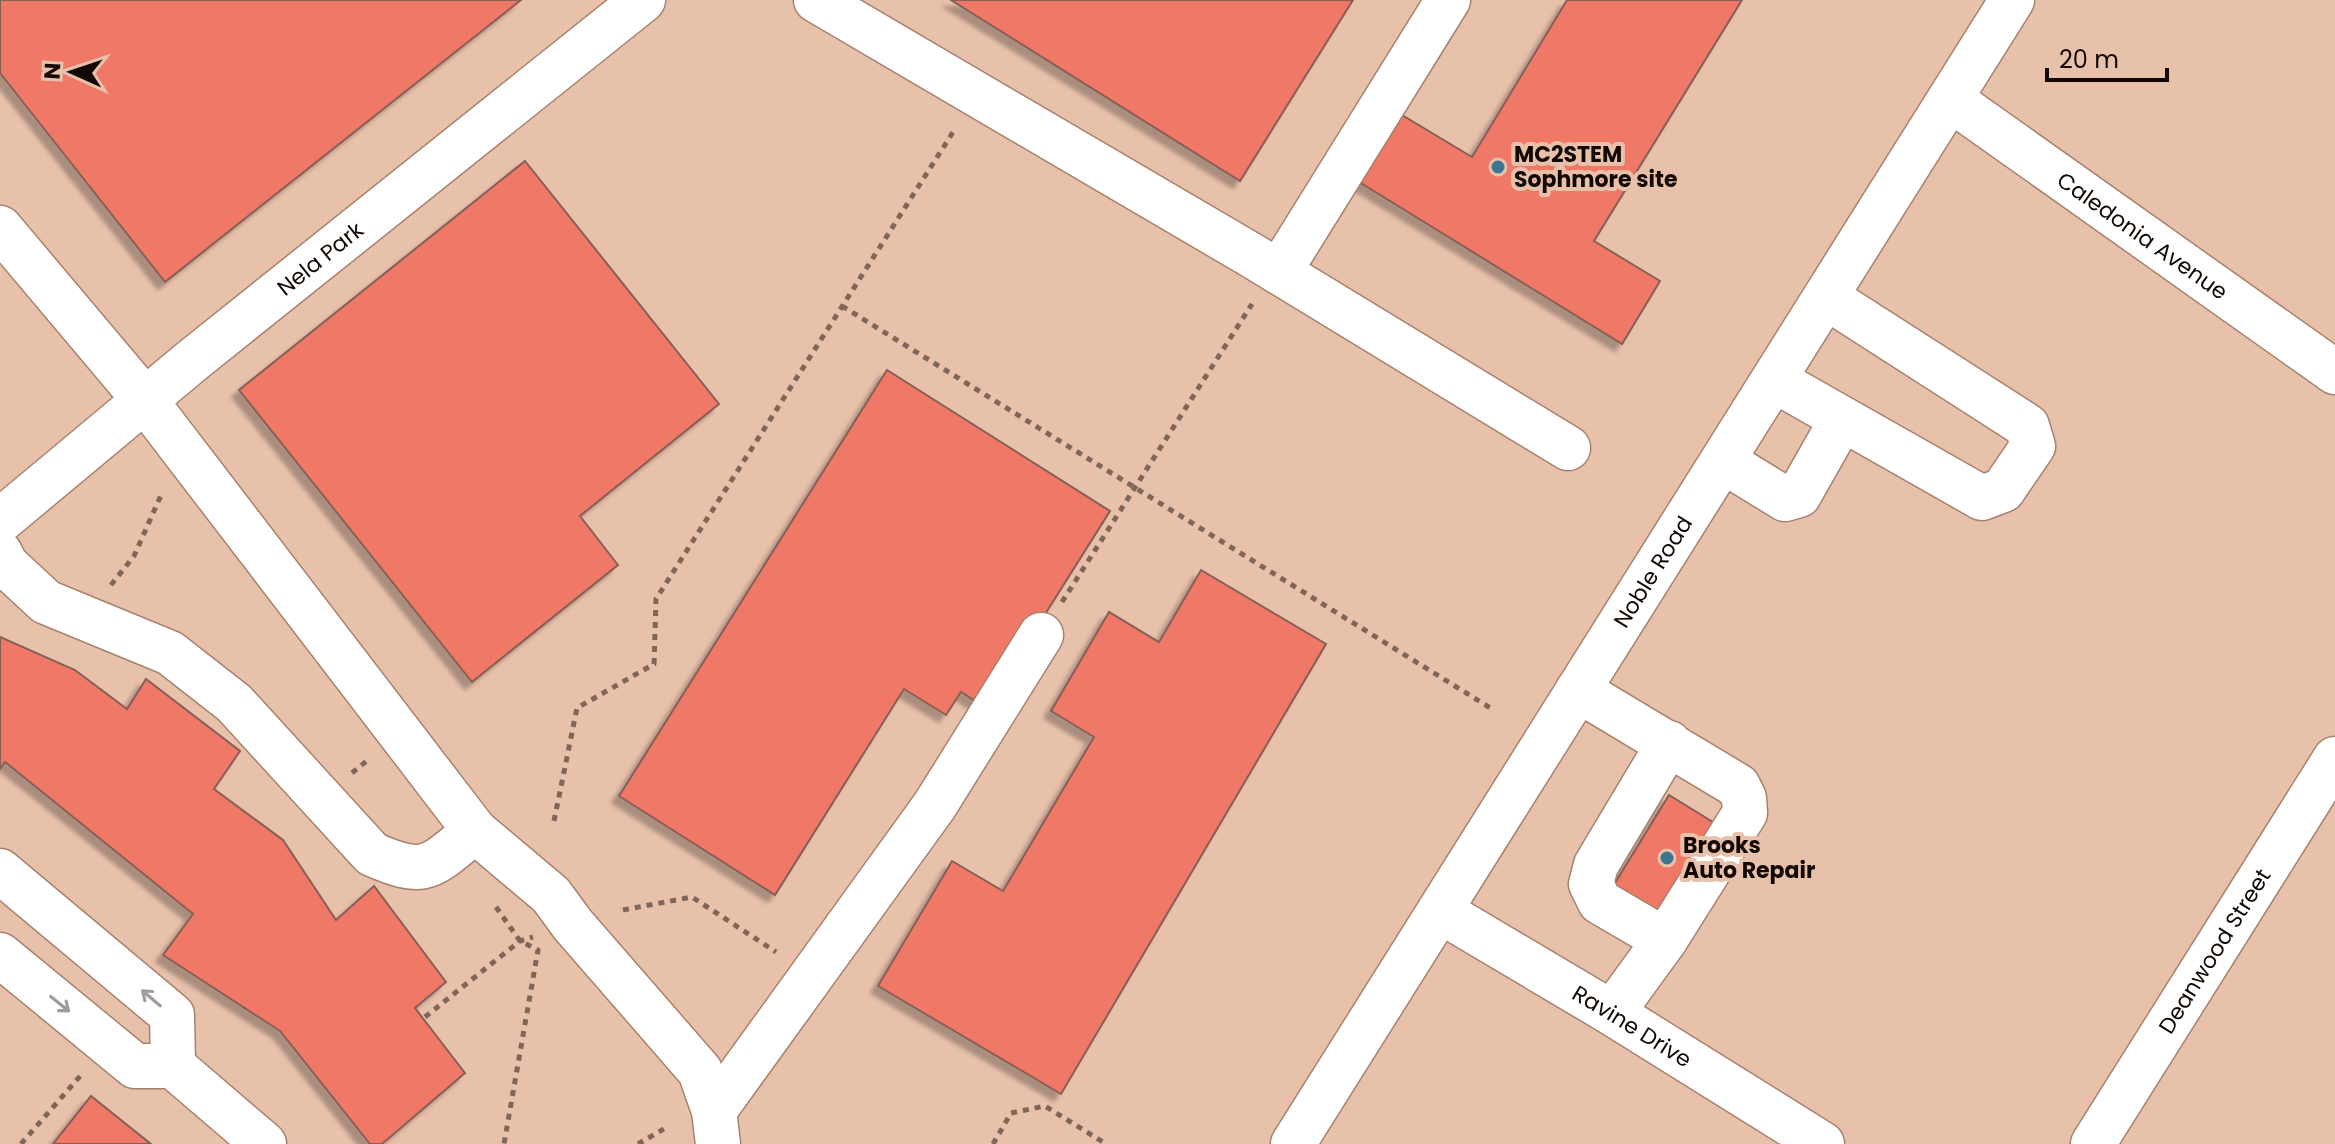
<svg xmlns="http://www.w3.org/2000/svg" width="2335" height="1144" viewBox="0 0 2335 1144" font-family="Poppins,sans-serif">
<defs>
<filter id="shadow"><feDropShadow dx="-7" dy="7" stdDeviation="2" flood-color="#0004"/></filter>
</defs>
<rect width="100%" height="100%" fill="#e8c1ab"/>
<path fill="#f07866" stroke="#865e57" stroke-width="2" filter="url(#shadow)" d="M0,0H521L165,282L0,73Z
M951,0H1353L1240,181Z
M1567,0H1742L1594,241L1660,281L1622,344L1351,177L1392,109L1472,157Z
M525,161L719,404L580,516L618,565L472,682L239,390Z
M887,370L1110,511L986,708L961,692L946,715L904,689L775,895L619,796Z
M1201,570L1326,644L1061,1094L878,986L952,861L1003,891L1094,737L1051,711L1109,612L1159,642Z
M0,637L75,670L127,709L146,679L240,751L214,789L283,840L336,920L374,886L446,982L415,1008L465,1073L382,1144H370L280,1031L163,955L193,914L5,762L0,769Z
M1669,795L1721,827L1664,920L1612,888Z
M91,1096L151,1144H53Z"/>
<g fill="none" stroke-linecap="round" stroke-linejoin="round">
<g stroke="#a7826e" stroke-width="47">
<g id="minor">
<path d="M816,0L1251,255L1568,448"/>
<path id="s1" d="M1950,99L2335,372"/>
<path d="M0,228L144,399L475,831L551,895L573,925L700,1071L714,1111L718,1144"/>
<path d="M1279,272L1448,0"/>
<path d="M1774,380L1982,498L2003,490L2033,446L2027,426L1826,297"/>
<path d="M1723,461L1785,499L1799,495L1842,419"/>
<path id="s2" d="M0,521L193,360L643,0"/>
<path d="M0,553L6,565L46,602L170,653L234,703L372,854C428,879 431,866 475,831"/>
<path d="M1578,690L1738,786L1744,798L1745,813L1665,940L1600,902L1591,884L1596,865L1669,743"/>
<path d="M0,871L172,1015L173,1066"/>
<path id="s3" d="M1440,911L1612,1013L1822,1144"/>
<path d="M0,955L135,1066H173L264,1144"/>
<path d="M1612,1013L1665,940"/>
<path d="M714,1111L935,805L1041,635"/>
<path id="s4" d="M2093,1144L2335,759"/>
</g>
</g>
<g stroke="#a7826e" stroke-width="47">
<g id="major">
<path id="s5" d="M1293,1144L2012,0"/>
</g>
</g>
<path stroke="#806659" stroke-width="5" stroke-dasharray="6 6" stroke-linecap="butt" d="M842,306L1492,709
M111,585L134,556L162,493
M1062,602L1252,304
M352,773L369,759
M554,821L577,708L654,664L656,599L955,129
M496,907L520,941L538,950L504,1144
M623,910L692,897L776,952
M425,1017L520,941L533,937
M21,1144L81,1075
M638,1144L669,1126
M993,1144L1011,1113L1045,1106L1106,1144"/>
<use href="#minor" stroke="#fff" stroke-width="44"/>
<use href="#major" stroke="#fff" stroke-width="44"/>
</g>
<defs><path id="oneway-shaft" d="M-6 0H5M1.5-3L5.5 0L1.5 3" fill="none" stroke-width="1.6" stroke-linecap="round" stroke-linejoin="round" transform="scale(2)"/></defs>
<g stroke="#a19c9a">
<use href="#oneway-shaft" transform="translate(151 998) rotate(-140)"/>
<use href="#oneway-shaft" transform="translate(60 1004) rotate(39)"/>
</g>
<g fill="#3d758f" stroke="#e8c1ab" stroke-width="3">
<circle cx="1498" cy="167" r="8"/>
<circle cx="1667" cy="858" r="8"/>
</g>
<g text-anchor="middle" stroke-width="8" stroke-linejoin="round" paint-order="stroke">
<g font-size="22" font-weight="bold" fill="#140803" stroke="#e8c1ab" text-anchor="start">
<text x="1514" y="162">MC2STEM<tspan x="1514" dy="25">Sophmore site</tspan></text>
<text x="1683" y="853">Brooks<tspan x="1683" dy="25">Auto Repair</tspan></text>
</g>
<g font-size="22" fill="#140803" stroke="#e8c1ab">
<text dy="8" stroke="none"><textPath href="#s1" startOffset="236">Caledonia Avenue</textPath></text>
<text dy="8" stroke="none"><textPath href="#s2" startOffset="414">Nela Park</textPath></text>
<text dy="8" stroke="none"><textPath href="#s5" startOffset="676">Noble Road</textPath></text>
<text dy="8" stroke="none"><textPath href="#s4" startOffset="228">Deanwood Street</textPath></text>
<text dy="8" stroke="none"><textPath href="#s3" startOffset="224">Ravine Drive</textPath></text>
</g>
</g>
<g transform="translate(72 72) rotate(273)" stroke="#e8c1ab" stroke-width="6" paint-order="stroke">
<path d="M0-6L14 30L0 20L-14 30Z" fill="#140803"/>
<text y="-12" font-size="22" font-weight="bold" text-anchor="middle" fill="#140803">N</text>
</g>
<path d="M2047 68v12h120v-12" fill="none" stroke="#140803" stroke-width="4"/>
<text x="2059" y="68" font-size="24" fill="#140803" stroke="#e8c1ab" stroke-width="6" paint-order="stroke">20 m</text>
</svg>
